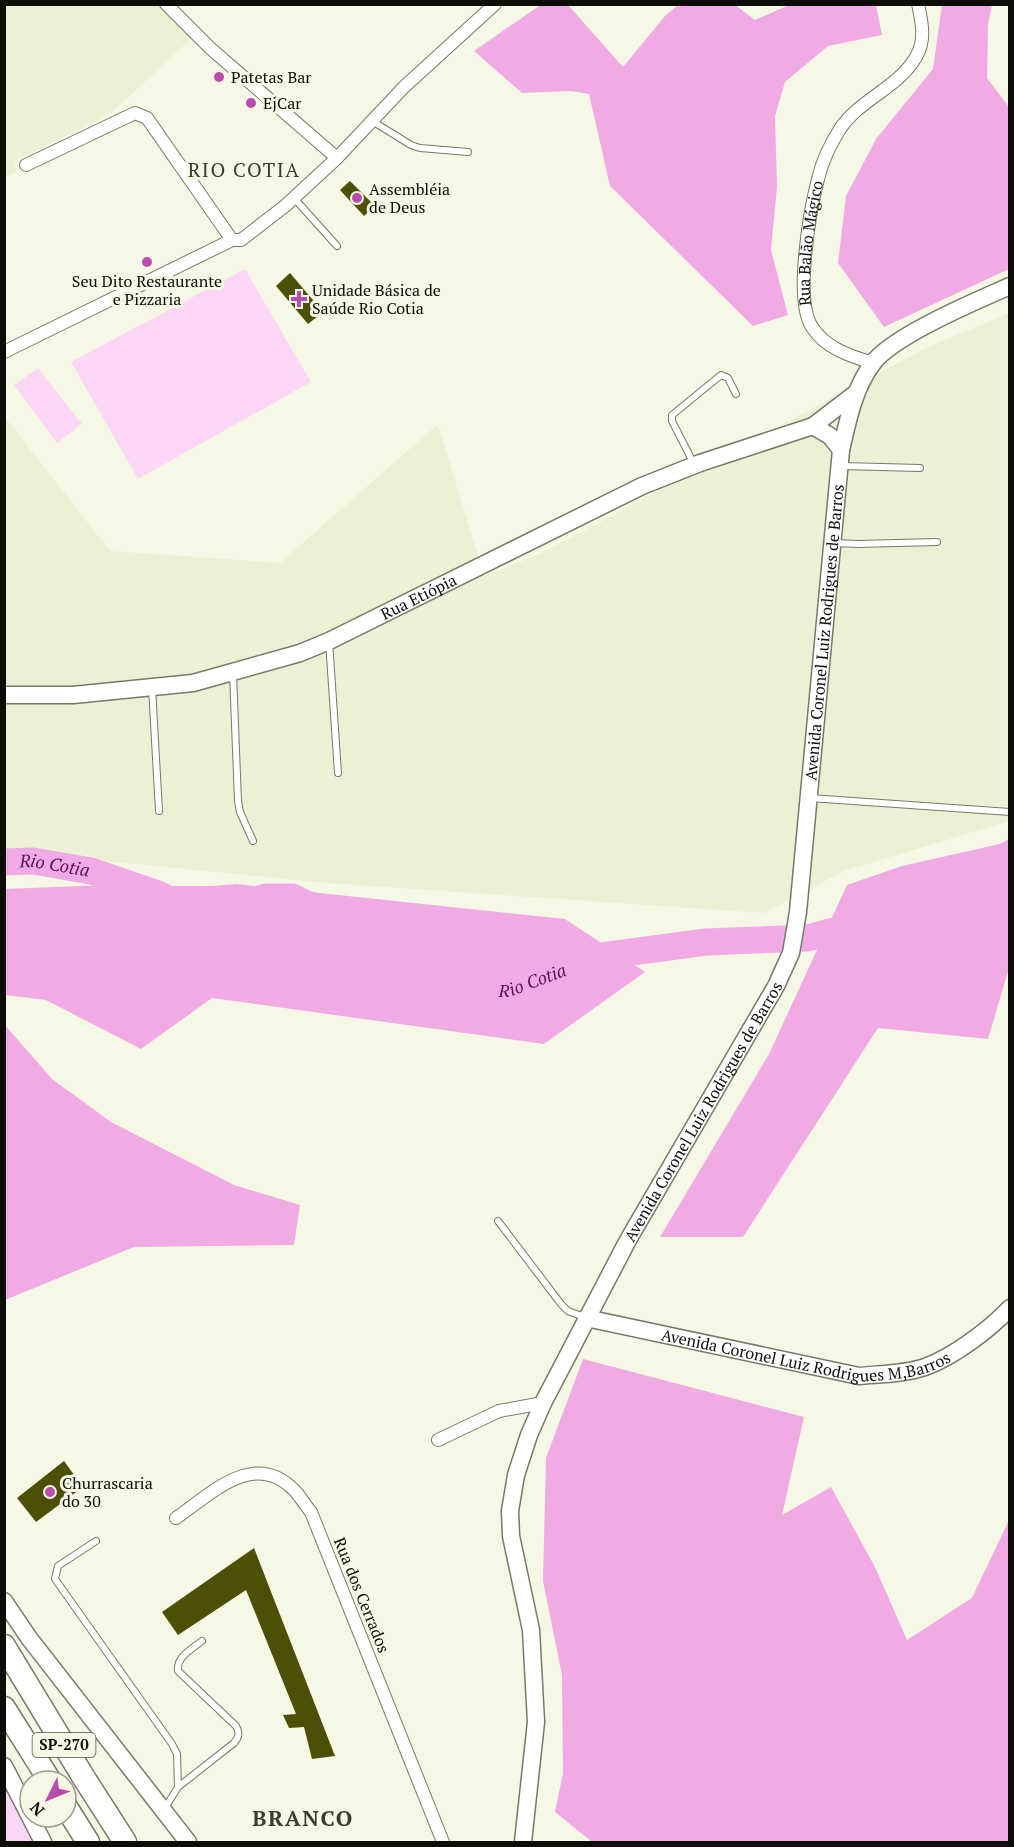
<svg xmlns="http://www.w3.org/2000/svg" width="1014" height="1847" viewBox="0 0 1014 1847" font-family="'PT Serif',serif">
<rect width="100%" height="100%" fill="#f6f8e5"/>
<path fill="#edf0d5" d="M5,5H159L193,37L108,116L14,161L17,171L5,178Z
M1009,313V821L844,871L764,913L326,883L5,851L4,416L110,551L280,563L438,424L484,576L540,554L926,348Z"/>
<path fill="#fbd7f5" d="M245,269L311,382L138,479L71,362Z
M38,368L82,424L57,443L14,385Z
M5,1782L36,1842H5Z"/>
<path fill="#f0abe5" d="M542,4L568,5L623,67L665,16L678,5H735L755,20L789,5H876L882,35L828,46L785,82L775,116L777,187L771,250L788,315L753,326L610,186L589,94L570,91L522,93L474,51Z
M942,5H992L988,25L987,78L1009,107V269L884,327L838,263L846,196L876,139L933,69Z
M1009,839V968L988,1039L878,1028L743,1237H660L769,1054L847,885L902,866L1000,844Z
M236,884L565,919L645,972L544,1044L212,998L141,1049L46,1000L5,995V889L81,886H213Z
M4,1024L52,1079L111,1122L234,1185L300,1205L294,1245L134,1247L5,1300Z
M583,1359L804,1417L782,1515L831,1487L875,1567L907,1640L972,1598L1009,1520V1842H592L555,1812L563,1773L562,1675L543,1581L546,1458Z"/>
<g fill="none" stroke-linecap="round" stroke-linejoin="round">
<path stroke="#f0abe6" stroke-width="27" id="s1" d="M4,862L33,861L91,871L158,894L189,910L208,915L266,897H292L351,925L401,933L416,950L426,966L444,982L471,991H508L602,956L706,942L808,938L859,924L886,945L900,971L914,988L931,995L954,985L960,966L965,937L1010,897"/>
</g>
<path fill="#4d4f05" d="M350,181L375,206L364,216L340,190Z
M290,273L323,312L308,324L276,286Z
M64,1461L83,1487L36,1522L17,1498Z
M254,1548L335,1756L312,1759L304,1727L289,1728L283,1715L296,1714L246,1590L178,1635L162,1612Z"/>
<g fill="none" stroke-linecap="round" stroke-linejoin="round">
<g stroke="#787968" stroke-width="8">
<path id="lane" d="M372,121L411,145L420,148L468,152
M294,198L337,246
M694,464L672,421V415L721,375L728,378L736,394
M842,466L920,468
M833,543L858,544L937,542
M329,641L338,773
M233,673L238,801L240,812L253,841
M152,688L159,811
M810,798L1010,812
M498,1221L561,1304L568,1311L584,1317
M96,1541L58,1566L55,1579L172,1744L177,1754L178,1787L165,1808
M178,1787L234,1743C239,1737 240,1733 236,1726L178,1671C176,1657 192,1649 202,1641"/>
</g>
<g stroke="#787968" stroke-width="14">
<g id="street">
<path d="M166,4L210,48L337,158"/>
<path d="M26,165L135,113L147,118L232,240"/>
<path d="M4,352L232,240H241L285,206L337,158L404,87L495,4"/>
<path id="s2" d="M873,363C850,356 825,348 812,327C794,300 810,210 818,179C822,162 831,143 840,129C860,99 898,88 916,57C926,40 922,23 918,4"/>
<path d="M438,1440L499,1411L543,1403"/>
<path d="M176,1518C211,1494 254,1449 294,1490C300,1496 305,1505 311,1512L443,1842"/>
</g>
</g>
<g stroke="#787968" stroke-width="19">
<g id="secondary">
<path d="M813,426L830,436L841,450"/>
<path id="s3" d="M4,695H73L193,683L300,653L329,641L642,486L700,463L813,426L856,393"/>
<path id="s4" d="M586,1318L859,1376C881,1374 904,1374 925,1367C953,1357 989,1330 1010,1308"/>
<path d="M4,1601L29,1638L188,1842"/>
<path d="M4,1766L43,1842"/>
<path id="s5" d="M523,1842L536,1722L531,1630L511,1536L510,1511L516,1475L529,1435L543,1403L628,1240L776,986L791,953L798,912L841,450C848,420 854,388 873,363C893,336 976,301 1010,286"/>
</g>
</g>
<g stroke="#787968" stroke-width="25">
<path id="highway" d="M4,1646L84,1778L125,1842
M4,1708L50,1781
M66,1807L88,1842"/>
</g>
<use href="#lane" stroke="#fff" stroke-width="6"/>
<use href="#street" stroke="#fff" stroke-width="12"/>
<use href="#secondary" stroke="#fff" stroke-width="16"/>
<use href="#highway" stroke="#fff" stroke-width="22"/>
</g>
<g fill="#b94dad" stroke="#f6f8e5" stroke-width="2">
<circle cx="219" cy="77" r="6"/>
<circle cx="251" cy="103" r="6"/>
<circle cx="357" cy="198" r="6"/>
<circle cx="147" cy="262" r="6"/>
<path d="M296 290h6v6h6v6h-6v6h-6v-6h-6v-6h6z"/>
<circle cx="50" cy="1492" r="6"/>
</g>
<g text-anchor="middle" stroke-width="6" stroke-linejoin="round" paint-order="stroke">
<rect fill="#f6f8e5" stroke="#52544a" stroke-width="1.5" x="32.5" y="1733" width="63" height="24" rx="4.5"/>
<g font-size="15" font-weight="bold" fill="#0c0d07">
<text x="64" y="1750">SP-270</text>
</g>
<g font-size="16" fill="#0c0d07" stroke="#f6f8e5" text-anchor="start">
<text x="231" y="83">Patetas Bar</text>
<text x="263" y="109">EjCar</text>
<text x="369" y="195">Assembléia<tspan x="369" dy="18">de Deus</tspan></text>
<text x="147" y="287" text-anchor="middle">Seu Dito Restaurante<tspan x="147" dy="18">e Pizzaria</tspan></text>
<text x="312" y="296">Unidade Básica de<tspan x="312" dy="18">Saúde Rio Cotia</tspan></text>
<text x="62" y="1489">Churrascaria<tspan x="62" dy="18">do 30</tspan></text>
</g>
<g font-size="16" fill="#0c0d07" stroke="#f6f8e5">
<text dy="6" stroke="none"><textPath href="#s2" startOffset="158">Rua Balão Mágico</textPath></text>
<text dy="6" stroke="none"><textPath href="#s3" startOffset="432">Rua Etiópia</textPath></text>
<text dy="6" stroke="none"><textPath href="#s5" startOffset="1284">Avenida Coronel Luiz Rodrigues de Barros</textPath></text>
<text dy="6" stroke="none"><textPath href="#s5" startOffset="780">Avenida Coronel Luiz Rodrigues de Barros</textPath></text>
<text dy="6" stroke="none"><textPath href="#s4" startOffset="225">Avenida Coronel Luiz Rodrigues M,Barros</textPath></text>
<text transform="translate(362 1595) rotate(68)" y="6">Rua dos Cerrados</text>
</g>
<g font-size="18" font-style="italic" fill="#5f0f58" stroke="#f6f8e5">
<text dy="6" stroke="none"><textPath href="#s1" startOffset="51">Rio Cotia</textPath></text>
<text dy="6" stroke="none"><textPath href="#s1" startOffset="573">Rio Cotia</textPath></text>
</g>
<g font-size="20" letter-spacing="1.5" fill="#3b3d2d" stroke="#f6f8e5">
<text x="244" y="177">RIO COTIA</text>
</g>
<g font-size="22" font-weight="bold" letter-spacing="1.5" fill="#3b3d2d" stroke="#f6f8e5">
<text x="303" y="1826">BRANCO</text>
</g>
</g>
<rect width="1014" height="1847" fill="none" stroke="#0c0d07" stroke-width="12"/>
<g transform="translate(48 1799) rotate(227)"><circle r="28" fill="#f6f8e5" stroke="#989a8c" stroke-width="1.5"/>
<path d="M0-4.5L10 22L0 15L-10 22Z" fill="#b94dad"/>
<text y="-9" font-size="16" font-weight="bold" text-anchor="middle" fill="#0c0d07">N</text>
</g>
</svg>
